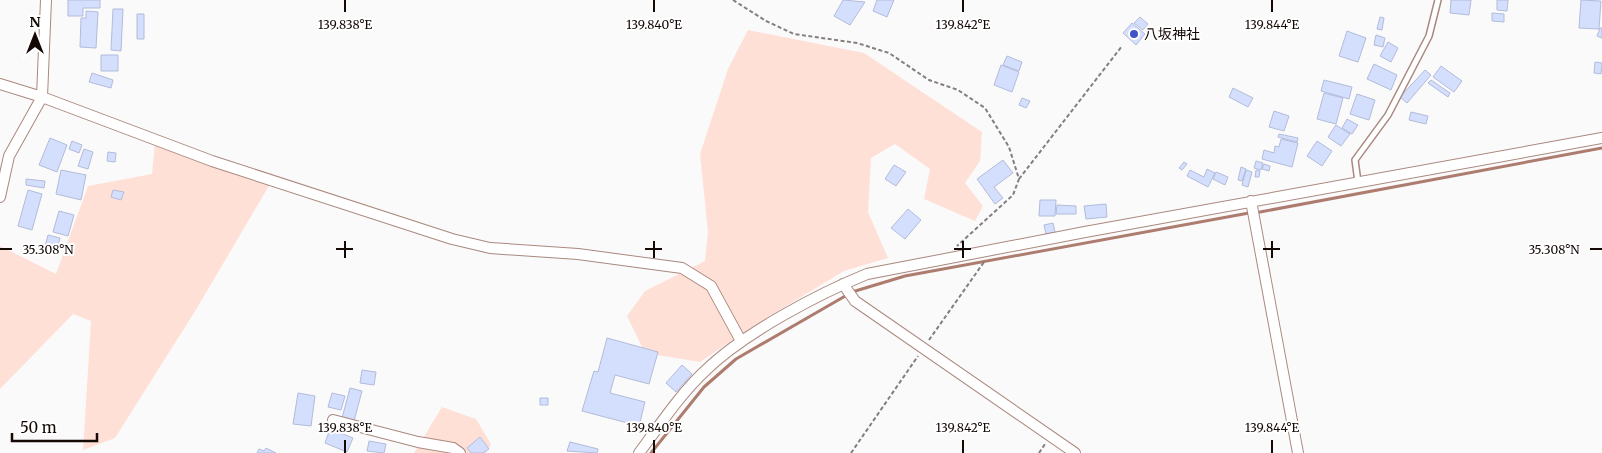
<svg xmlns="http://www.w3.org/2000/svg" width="1602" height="453" viewBox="0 0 1602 453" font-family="Merriweather,'Noto Sans JP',serif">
<rect width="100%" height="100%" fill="#fafafa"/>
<path fill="#ffe0d7" d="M748,30L864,53L982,132L980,161L965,183L983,206L975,221L924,199L930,169L895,144L871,158L868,212L888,258L844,271L753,326L700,362L645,353L627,316L645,291L705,261L708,232L700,154L728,69Z
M155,143L270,184L197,308L115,438L83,450L91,321L73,314L0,389V246L56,274L88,186L152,174Z
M442,407L476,419L491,444L486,453H414Z"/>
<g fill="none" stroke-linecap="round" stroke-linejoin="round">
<path stroke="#ad7c6f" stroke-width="3" d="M1260,212L1602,148
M852,292L905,276L1249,213
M651,453L704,387L736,359L847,295"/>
</g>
<path fill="#d4defd" stroke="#b2bcda" d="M68,0H100V8H83V16H68Z
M843,0L865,2L850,25L834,16Z
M877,0H894L887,17L873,11Z
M1451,0H1471L1469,15L1450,13Z
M1497,0H1508L1507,11L1497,10Z
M1581,0L1601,1L1599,29L1579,28Z
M113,9H123L121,51L111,50Z
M86,11L98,12L96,48L80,47L81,18H86Z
M1492,13L1504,14V22L1492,21Z
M137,14H144V39H137Z
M1140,17L1148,24L1143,30L1134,23Z
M1380,17L1384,18L1382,30L1377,29Z
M1132,23L1145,34L1136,45L1123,33Z
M1600,28H1602V38L1597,36Z
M1347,31L1366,38L1358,62L1339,56Z
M1376,35L1385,38L1383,47L1374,45Z
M1388,42L1398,48L1391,62L1380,56Z
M101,55H118V71H101Z
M1007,56L1022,62L1019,71L1003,65Z
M1595,62L1602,63L1601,74L1594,73Z
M1374,64L1397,75L1391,90L1367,79Z
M1001,65L1019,72L1012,92L994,85Z
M1441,66L1462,81L1454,92L1433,77Z
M1425,70L1431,75L1407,103L1400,97Z
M92,73L113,80L111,88L89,82Z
M1324,80L1352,87L1349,99L1321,91Z
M1431,80L1450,93L1448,97L1428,83Z
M1233,88L1253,98L1248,107L1229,97Z
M1324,93L1343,98L1336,124L1317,119Z
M1357,94L1375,100L1369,120L1350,114Z
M1022,98L1030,101L1026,108L1019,105Z
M1274,111L1289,116L1284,131L1269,127Z
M1411,112L1428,116L1426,124L1409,120Z
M1347,119L1358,125L1352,134L1342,128Z
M1336,125L1350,134L1341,146L1328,137Z
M1279,134L1298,138L1297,142L1278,137Z
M50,138L67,145L57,172L39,165Z
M1281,139L1298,143L1292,167L1262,159L1264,150L1274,153L1275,146L1279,147Z
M72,141L82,145L79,153L69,149Z
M1317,141L1332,151L1322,166L1307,156Z
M84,149L93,152L88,169L78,166Z
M108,152L116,153L115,162L107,161Z
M1003,160L1013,173L994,187L1003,198L995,204L977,179Z
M1256,161L1263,163L1261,170L1254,168Z
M1184,162L1187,164L1182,170L1179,168Z
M1264,164L1270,166L1269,171L1262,169Z
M894,165L906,172L896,186L885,179Z
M1241,167L1246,169L1242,181L1238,180Z
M1207,169L1215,173L1208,187L1187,176L1190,170L1204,177Z
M61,170L86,175L81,200L56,194Z
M1246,170L1252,172L1248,187L1242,185Z
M1256,170L1260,171L1259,177H1255Z
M1216,172L1228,177L1225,185L1213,179Z
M26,179L45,181L44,188L26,185Z
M28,190L42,194L32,230L18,226Z
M113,190L124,192L121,200L111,197Z
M1040,200H1056L1055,216H1039Z
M1106,204L1107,217L1086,219L1084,206Z
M1057,205L1076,206V214H1056Z
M908,209L921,220L905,239L891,228Z
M59,211L74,215L68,236L53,232Z
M1053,223L1055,232L1046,234L1044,225Z
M48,235L60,238L56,253L44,250Z
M607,338L658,352L649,384L615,375L610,393L645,402L639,426L582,411L594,371L598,372Z
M682,365L692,374L676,392L666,383Z
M362,370L376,372L374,385L360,383Z
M350,388L362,391L354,421L342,418Z
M298,393L315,396L311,426L293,424Z
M332,393L345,396L341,410L328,407Z
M540,398H548V405H540Z
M330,429L353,438L347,452L325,443Z
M480,437L489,449L483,453H471L467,448Z
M369,441L386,444L384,453L367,451Z
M570,442L598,449L597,453L567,451Z
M266,448L276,453H257L259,449L264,451Z"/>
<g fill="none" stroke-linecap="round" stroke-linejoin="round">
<g stroke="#aa887e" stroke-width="8">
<path id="lane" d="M1358,182L1355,160L1388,115L1429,36L1438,0"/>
</g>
<g stroke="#aa887e" stroke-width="12">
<path id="street" d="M0,84L42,97L212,161L452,239L490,248L578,254L682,268L711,286L741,341
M0,197L9,156L42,97L46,0
M1251,201L1298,453
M843,284L855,301L1075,453
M333,420L418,442L453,448L460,453
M639,453C660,425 680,394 706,370C744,333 818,294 867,274L1085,232L1602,138"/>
</g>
<path stroke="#847e7c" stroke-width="2" stroke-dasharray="4 2.5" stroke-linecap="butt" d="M733,0L766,21L794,34L857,43L889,53L929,80L958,90L985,108L1009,147L1019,179L1013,195L957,246
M1019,179L1122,46
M929,340L984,262
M851,453L918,356
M1039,453L1045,444"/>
<use href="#lane" stroke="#fff" stroke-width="5"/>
<use href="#street" stroke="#fff" stroke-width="10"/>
</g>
<path fill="none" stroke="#150906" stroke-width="2" d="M345,0V12M654,0V12M963,0V12M1272,0V12M345,241V258M654,241V258M963,241V258M1272,241V258M0,249H12M336,249H353M645,249H662M954,249H971M1263,249H1280M1590,249H1602M345,440V453M654,440V453M963,440V453M1272,440V453"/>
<circle fill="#3f53c6" stroke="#fff" stroke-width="2" cx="1134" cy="34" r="5"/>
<g text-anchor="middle" stroke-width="4" stroke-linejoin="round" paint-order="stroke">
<g font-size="14" fill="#150906" stroke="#fff" text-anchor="start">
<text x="1144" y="39">八坂神社</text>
</g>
</g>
<g font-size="12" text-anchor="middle" fill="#150906" stroke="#fff" stroke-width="4" stroke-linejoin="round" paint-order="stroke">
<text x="345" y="29">139.838°E</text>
<text x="654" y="29">139.840°E</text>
<text x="963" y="29">139.842°E</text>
<text x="1272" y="29">139.844°E</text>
<text x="48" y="254">35.308°N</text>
<text x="1554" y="254">35.308°N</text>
<text x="345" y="432">139.838°E</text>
<text x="654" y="432">139.840°E</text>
<text x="963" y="432">139.842°E</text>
<text x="1272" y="432">139.844°E</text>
</g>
<g transform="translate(35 35)" stroke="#ffffff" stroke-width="4" paint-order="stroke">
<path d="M0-4L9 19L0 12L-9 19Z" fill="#150906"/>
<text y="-8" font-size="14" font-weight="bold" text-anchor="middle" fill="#150906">N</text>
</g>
<path d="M12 433v8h85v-8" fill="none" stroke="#150906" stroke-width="2.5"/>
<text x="20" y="433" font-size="15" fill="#150906" stroke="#ffffff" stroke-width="4" paint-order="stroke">50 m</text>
</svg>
